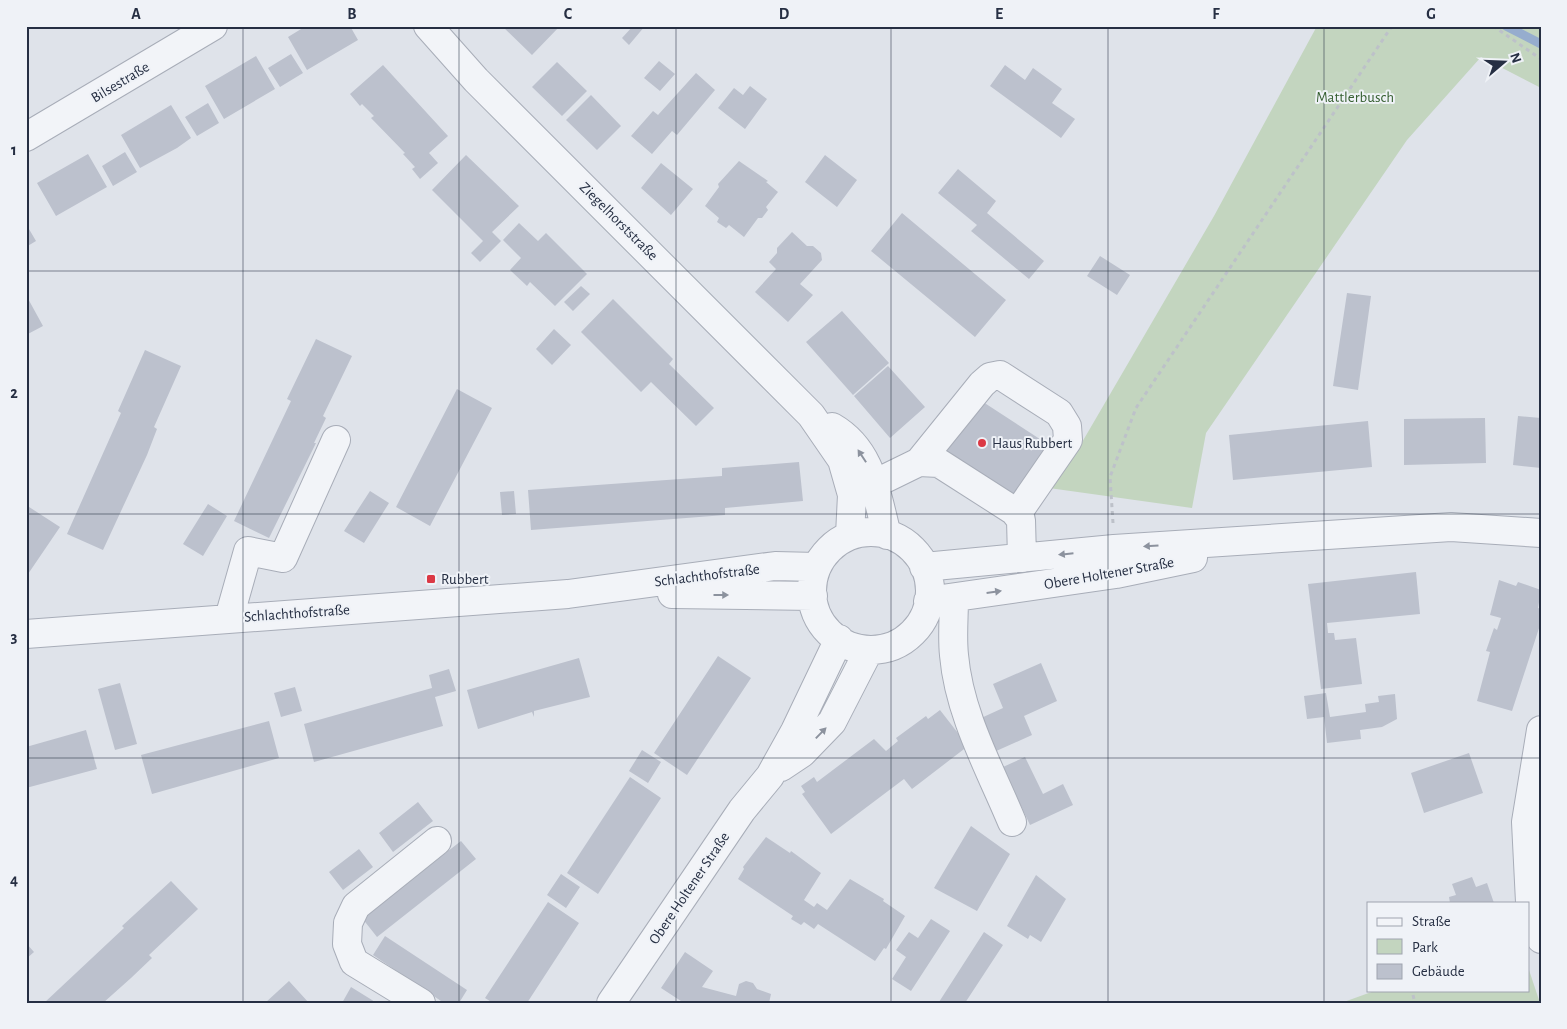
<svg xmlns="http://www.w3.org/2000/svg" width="1567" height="1029" viewBox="0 0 1567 1029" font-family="'Alegreya Sans',sans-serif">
<rect width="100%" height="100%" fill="#dfe3ea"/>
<path fill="#c3d5bf" d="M1317,26H1541V88L1481,57L1407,140L1206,433L1192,508L1049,488L1081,444L1214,216Z
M1528,967L1540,1003H1341L1377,990H1528Z"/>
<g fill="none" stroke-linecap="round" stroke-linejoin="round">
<path stroke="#96adce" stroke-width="9" d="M1506,26L1541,44"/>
</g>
<path fill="#bcc1cd" d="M306,26H350L358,40L307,70L288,37Z
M502,26H560L532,55Z
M633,26H645L629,45L622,38Z
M291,54L303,73L280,87L268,68Z
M256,56L275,89L224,119L205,86Z
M659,61L675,74L660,91L644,78Z
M557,62L587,91L562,116L532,87Z
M383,65L448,136L429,153L438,163L420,179L412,169L415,167L403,154L405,153L371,118L374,116L362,104L360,106L350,94Z
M1005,65L1025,80L1033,68L1062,89L1052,103L1075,119L1061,138L990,86Z
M696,73L715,90L677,135L672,131L652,154L631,136L653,111L658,115Z
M750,86L767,99L745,129L718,108L734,88L743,95Z
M591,95L621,126L597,150L566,120Z
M208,103L219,123L197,136L185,117Z
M171,105L191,138L177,148L140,168L121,135Z
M125,152L137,172L113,186L102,166Z
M88,154L107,187L56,216L37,183Z
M466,155L519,206L492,232L501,241L480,262L471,253L483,241L432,190Z
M825,155L857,180L837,207L805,182Z
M739,161L768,181L766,182L778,192L766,207L768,210L762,218H758L744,237L729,225L726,228L717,222L719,218L705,206L719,187L718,184Z
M661,163L693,189L671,215L641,188Z
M958,169L996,201L987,213L1044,261L1029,279L971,231L977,225L938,193Z
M902,213L1006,300L975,337L871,251Z
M519,223L538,241L546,233L587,274L555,306L530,282L527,286L510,270L521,258L503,240Z
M26,224L36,241L26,247Z
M792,232L807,246H813L821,253L822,260L800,284L813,295L788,322L755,292L776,269L769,262L777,253V248Z
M1100,256L1130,275L1117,295L1087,276Z
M581,286L590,294L573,311L564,302Z
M1347,293L1371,296L1358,390L1333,386Z
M26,295L43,326L26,335Z
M613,299L673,359L669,364L714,408L696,426L651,382L641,392L581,332Z
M842,311L889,363L853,395L806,342Z
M554,329L571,345L552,365L536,349Z
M316,339L352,356L323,416L326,418L314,443H316L269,538L234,521L291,401L287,399Z
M145,350L181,366L154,427L157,429L147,455L103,550L67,534L121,413L118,411Z
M888,366L925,407L890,438L854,396Z
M457,389L492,408L430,526L396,507Z
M980,400L1052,447L1014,504L943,457Z
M1518,416L1541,418V468L1513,465Z
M1485,418L1486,463L1404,465V419Z
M1368,421L1372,467L1233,480L1229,435Z
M799,462L803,501L725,508V515L531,530L528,490L722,476V468Z
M370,491L389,503L364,543L344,531Z
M514,491L516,514L502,515L500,492Z
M208,504L227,516L203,556L183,544Z
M26,505L60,527L26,577Z
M1416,572L1420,614L1327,623L1328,633H1334L1335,640L1356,638L1362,684L1321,689L1308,584Z
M1499,580L1516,586L1518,582L1541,590L1538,608L1541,609V622L1512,711L1477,701L1490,652L1486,651L1494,628L1497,630L1501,618L1490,615Z
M718,656L751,678L687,775L654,753Z
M579,658L590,697L534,711V717L532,712L478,729L467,690Z
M1041,663L1057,701L1024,716L1032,735L994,752L979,719L1003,708L993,684Z
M449,669L456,691L435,697L443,726L314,762L304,724L432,688L429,675Z
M120,683L137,744L115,750L98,689Z
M295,687L302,711L281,717L274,693Z
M1326,693L1330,717L1366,712L1365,704L1379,702L1378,696L1395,694L1397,719L1382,727L1360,730L1361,739L1327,743L1324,717L1307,719L1304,696Z
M940,710L968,746L912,789L904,779L831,834L802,794L805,792L801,786L814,777L817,782L874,739L886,751L898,741L896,738L926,716L928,719Z
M269,721L279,758L152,794L141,755Z
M86,730L97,769L26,788V747Z
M642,750L661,762L648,783L629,771Z
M1469,753L1483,793L1424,813L1411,773Z
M1025,757L1043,794L1063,784L1073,805L1030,825L1003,767Z
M630,777L661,798L598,894L567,873Z
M418,802L433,821L393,852L379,833Z
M971,826L1010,854L977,911L934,888Z
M766,837L790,853L791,851L821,873L804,900L814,907L817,903L827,910L850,879L884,899L883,901L905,916L886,949L884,948L875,961L818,924L814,929L804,922L801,925L791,919L793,916L738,879L744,869L743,867Z
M461,841L476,859L377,937L362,918Z
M359,849L373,867L343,890L329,872Z
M561,874L580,887L566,908L547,895Z
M1036,875L1066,899L1041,942L1030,935L1028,939L1007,926Z
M1472,877L1476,887L1487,883L1494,903H1450L1449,897L1456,895L1452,884Z
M171,881L198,909L149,955L152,958L131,978L103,1003H44L124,928L122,926Z
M548,902L579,923L527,1003H493L485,998Z
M931,919L950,931L911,991L892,979L906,957L896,950L909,932L918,938Z
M984,932L1003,945L965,1003H940L939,1002Z
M385,936L467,990L459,1003H444L373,955Z
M26,943L34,952L26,959Z
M685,952L713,971L702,987L736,996L739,984L746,981L753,983L757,989L771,994L769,1003H684L661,988Z
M289,981L309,1003H265Z
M351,987L372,1000L376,1003H342Z"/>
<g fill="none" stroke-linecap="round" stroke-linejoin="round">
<g stroke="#a8adb8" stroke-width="30">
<path id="minor" d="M428,26L476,80L811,415L842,460L852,495L850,535
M26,137L213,26
M832,427C872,450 876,493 887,535
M919,462L982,384L990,377L1000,375L1059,413L1067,426L1068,440L1017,514
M874,484L919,462L939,463L1014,511L1021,520L1022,558
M812 591a59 59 0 1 1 118 0a59 59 0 1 1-118 0Z
M924,567L1114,549L1451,527L1541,533
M672,594L813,596
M954,598C954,617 952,636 954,655C959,714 990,769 1012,822
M928,601L1116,574L1193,558
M229,618L248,551L283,558L336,440
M26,634L568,594L775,566L817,567
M1541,730L1526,822L1530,902L1541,939
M781,767L802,753L832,722L869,650
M421,1003L354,962L347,944L348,923L356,906L437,841
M611,1003L742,810L770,776L795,731L839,639"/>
</g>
<path stroke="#bdc1c9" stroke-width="3" stroke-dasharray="4 4" stroke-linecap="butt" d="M1493,26L1541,59
M1113,523L1110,477L1136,408L1392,26
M1413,995L1415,1003"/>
<use href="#minor" stroke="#f2f4f8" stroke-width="28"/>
</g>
<defs><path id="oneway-solid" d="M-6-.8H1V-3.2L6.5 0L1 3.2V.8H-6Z" transform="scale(1.25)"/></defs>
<g fill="#8c929e">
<use href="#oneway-solid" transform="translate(862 456) rotate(-123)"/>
<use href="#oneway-solid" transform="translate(1151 546) rotate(176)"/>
<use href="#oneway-solid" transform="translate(1066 554) rotate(174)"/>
<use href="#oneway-solid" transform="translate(994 592) rotate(-8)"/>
<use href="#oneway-solid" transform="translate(721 595)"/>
<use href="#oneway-solid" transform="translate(821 733) rotate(-46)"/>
</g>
<path fill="none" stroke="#262f43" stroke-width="1" stroke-opacity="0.55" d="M243,26V1003M459,26V1003M676,26V1003M891,26V1003M1108,26V1003M1324,26V1003M26,271H1541M26,514H1541M26,758H1541"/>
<g fill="#db3844" stroke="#eff2f7" stroke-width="2">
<circle cx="982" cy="443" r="5"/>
<rect x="426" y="574" width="10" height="10" rx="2.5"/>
</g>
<g text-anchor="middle" stroke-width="4" stroke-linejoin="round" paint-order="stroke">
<g font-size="15" fill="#262f43" stroke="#eff2f7">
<text transform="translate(120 82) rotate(-31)" y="5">Bilsestraße</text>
<text transform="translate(619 221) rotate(45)" y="5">Ziegelhorststraße</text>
<text transform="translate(1109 573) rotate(-10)" y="5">Obere Holtener Straße</text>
<text transform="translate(707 575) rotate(-7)" y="5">Schlachthofstraße</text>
<text transform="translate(297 613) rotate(-4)" y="5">Schlachthofstraße</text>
<text transform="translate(689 888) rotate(-56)" y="5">Obere Holtener Straße</text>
</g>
<g font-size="15" fill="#376032" stroke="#eff2f7">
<text x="1355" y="102">Mattlerbusch</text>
</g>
<g font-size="15" fill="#262f43" stroke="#eff2f7" text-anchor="start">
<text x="992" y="448">Haus Rubbert</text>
<text x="441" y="584">Rubbert</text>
</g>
</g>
<rect width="1567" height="1029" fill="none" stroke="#eff2f7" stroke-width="55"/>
<rect x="1367" y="902" width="162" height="90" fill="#eff2f7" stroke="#9fa4af"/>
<rect x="1377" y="918" width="25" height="8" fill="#f2f4f8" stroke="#9fa4af"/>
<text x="1412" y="926" font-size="15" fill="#262f43">Straße</text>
<rect x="1377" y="939" width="25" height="15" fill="#c3d5bf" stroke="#9fa4af"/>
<text x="1412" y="952" font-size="15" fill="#262f43">Park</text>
<rect x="1377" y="964" width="25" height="15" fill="#bcc1cd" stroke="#9fa4af"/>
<text x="1412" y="976" font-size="15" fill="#262f43">Gebäude</text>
<g transform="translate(1504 62) rotate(71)" stroke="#eff2f7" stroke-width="4" paint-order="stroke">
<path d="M0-4L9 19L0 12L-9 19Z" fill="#262f43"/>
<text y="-8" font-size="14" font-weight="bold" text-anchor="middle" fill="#262f43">N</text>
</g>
<rect x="28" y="28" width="1512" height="974" fill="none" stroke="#262f43" stroke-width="2"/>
<g font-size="16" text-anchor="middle" font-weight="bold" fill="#262f43">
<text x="136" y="19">A</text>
<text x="352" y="19">B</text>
<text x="568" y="19">C</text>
<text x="784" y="19">D</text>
<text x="999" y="19">E</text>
<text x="1216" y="19">F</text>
<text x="1431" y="19">G</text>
<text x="14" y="155">1</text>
<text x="14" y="398">2</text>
<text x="14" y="642">3</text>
<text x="14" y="885">4</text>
</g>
</svg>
